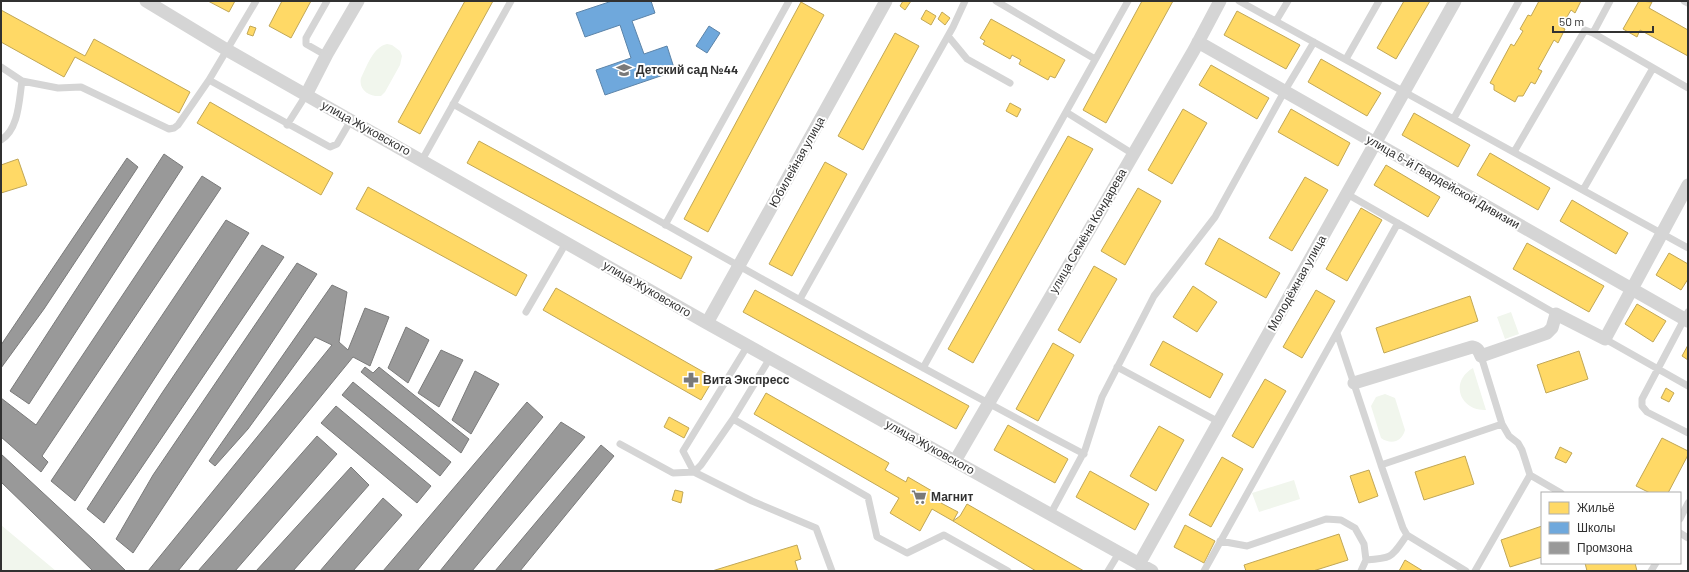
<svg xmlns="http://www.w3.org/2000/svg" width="1689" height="572" viewBox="0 0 1689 572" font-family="Barlow,sans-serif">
<rect width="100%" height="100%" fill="#fff"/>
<path fill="#f1f6ed" d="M387,44L392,45L400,51L402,56L400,65L385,92L381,96C370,97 358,90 361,78C367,66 373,47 387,44Z
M1511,312L1519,334L1505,339L1497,317Z
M1473,368L1486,410C1460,411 1449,382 1473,368Z
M1385,394L1395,398L1405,430C1402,442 1391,445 1381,438L1371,406L1376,397Z
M1294,480L1300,499L1259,512L1252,493Z
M1,525L56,571H1Z"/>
<path fill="#ffd966" stroke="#c1a756" d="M208,1H235L229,12Z
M282,1H311L291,38L269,26Z
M465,1H493L420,134L398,122Z
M903,1H911L905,10L900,6Z
M1142,1H1173L1106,123L1083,110Z
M1404,1H1430L1396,59L1377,48Z
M1539,1H1581L1575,13L1571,10L1561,27L1565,29L1558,43L1554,40L1538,69L1542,71L1535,84L1531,82L1523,96H1518L1515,102L1494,90V85L1490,83L1511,44L1514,46L1523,31L1520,29L1528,15L1531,16Z
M1639,1L1652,2L1649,8L1688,30V56L1640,30L1637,37L1623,29Z
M801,2L824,15L708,232L684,219Z
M1,10L85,56L94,39L190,92L179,113L75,57L64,77L1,42Z
M926,10L936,16L931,25L921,19Z
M1237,11L1300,45L1286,69L1224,35Z
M942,12L950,18L945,25L938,19Z
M991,19L1065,60L1055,78L1050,76L1048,80L1019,64L1021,60L1012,55L1010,59L983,44L985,41L980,38Z
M250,26L256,28L253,36L247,34Z
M895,33L919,46L863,150L838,136Z
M1321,59L1381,93L1367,116L1308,82Z
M1211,65L1269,98L1257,119L1199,85Z
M210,102L333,173L321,195L197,123Z
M1010,103L1021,109L1017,117L1006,111Z
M1183,109L1207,123L1172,184L1148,170Z
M1291,109L1350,143L1338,166L1278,132Z
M1414,113L1470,145L1458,167L1402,135Z
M1068,136L1093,149L973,363L948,349Z
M479,141L692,257L681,279L467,163Z
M1490,153L1550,188L1538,210L1477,175Z
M18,159L27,185L1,193V165Z
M825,162L847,174L792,276L769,264Z
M1386,165L1440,197L1428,217L1374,185Z
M1305,177L1328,190L1292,251L1269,238Z
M368,187L527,275L516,296L356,209Z
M1138,188L1161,201L1125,265L1101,251Z
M1572,200L1628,233L1616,254L1560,221Z
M1361,208L1382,220L1347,281L1326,269Z
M1219,238L1280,273L1266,298L1205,264Z
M1527,243L1604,286L1589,312L1513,269Z
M1669,253L1688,264V279L1681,290L1656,275Z
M1094,266L1117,279L1080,343L1058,330Z
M1193,286L1217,302L1197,332L1173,317Z
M556,288L714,378L701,400L543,310Z
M755,290L969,406L956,429L743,312Z
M1316,290L1335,301L1302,358L1283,347Z
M1470,296L1478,321L1384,353L1376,328Z
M1637,304L1666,321L1653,342L1625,324Z
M1163,341L1223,374L1210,398L1150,365Z
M1053,343L1074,355L1038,421L1016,409Z
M1688,345V360L1682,356Z
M1579,351L1588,379L1546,393L1537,365Z
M1265,379L1286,391L1253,448L1232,436Z
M1666,388L1674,393L1669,402L1661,398Z
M766,393L889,463L885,470L906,482L908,477L944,498L941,503L958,512L953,521L932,509L920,531L890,513L899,498L754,414Z
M669,417L689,428L684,438L664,427Z
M1008,425L1068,459L1055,483L994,450Z
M1159,426L1184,440L1156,491L1130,476Z
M1662,438L1688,451V455L1668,493H1650L1636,486Z
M1560,447L1572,453L1566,463L1555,458Z
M1465,456L1474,484L1424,500L1415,472Z
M1222,457L1243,469L1211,527L1189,515Z
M1369,470L1378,496L1359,503L1350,476Z
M1090,471L1149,504L1135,530L1076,497Z
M675,490L683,492L681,503L672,500Z
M967,504L1084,571H1036L953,521L960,516Z
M1185,525L1215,541L1204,563L1174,547Z
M1542,526V557L1510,567L1501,540Z
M1339,534L1348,560L1313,571H1246L1244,565Z
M797,545L801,559L795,561L798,571H712Z
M1405,560L1423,571H1399Z
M1585,563H1635L1637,571H1587Z"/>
<path fill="#6fa8dc" stroke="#5c84a9" d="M612,1H651L655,13L632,21L644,54L667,46L675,71L605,95L596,70L631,58L620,25L585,37L576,13Z
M709,26L720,33L707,53L696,46Z"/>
<path fill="#999" stroke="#7a7a7a" d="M164,154L183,167L29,404L10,391Z
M127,158L138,167L44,309L1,368V345Z
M202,176L221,188L42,456L48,462L41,472L1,437V398L36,425Z
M226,220L249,233L75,501L51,481Z
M262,245L284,257L104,523L87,509L162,393Z
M297,263L317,274L133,553L116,539L153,475Z
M332,285L347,292L339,342L348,350L365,308L389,317L370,366L353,357L178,571H148L332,345L315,337L248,429L215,466L209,461Z
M406,327L429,340L408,383L388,368Z
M441,350L463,360L439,407L418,393Z
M365,367L373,373L379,367L469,439L461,453L361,372Z
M475,371L499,384L471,434L452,420Z
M353,382L451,462L440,476L342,395Z
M527,402L543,417L417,571H383Z
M336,406L431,486L417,503L321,423Z
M561,422L585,437L472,571H440Z
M317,436L337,454L235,571H198Z
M601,445L614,456L520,571H495Z
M1,454L94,540L126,571H93L1,482Z
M351,467L369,485L293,571H256Z
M383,498L402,515L353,571H320Z"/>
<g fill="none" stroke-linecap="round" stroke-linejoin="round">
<path stroke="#d5d5d5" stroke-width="7" d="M327,1L306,38V44L320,52L327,54
M996,1L1095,59
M1239,1L1688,248
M1684,1L1688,3
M1276,21L1288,1
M1593,33L1688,88
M948,36L967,59L1010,83
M1346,59L1379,1
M1,67L22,81
M209,80L330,147L337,144L351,120
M453,104C662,223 871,342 1084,454
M1066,112L1133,154
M1454,118L1519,1
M287,125L306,95
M1,140C19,129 19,100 22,81L58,88L81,87L169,129L174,128L178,125L209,80L256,1
M1514,152L1585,30L1593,33L1610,1
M422,160L511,1
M1583,190L1653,68
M1347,194L1556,314
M665,225L789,1
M800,299L953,27L965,1
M526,312L566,243
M1688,312L1642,399V406L1647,412L1688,433
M1337,333L1381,465L1502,424
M1605,339L1688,386
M1481,356L1502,424L1509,436L1518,443L1522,450L1530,475L1561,493
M770,358L733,419L868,497L877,537L907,553L944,535L1008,571
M1117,367L1219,422
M923,368L1128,1
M733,419L701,465L694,472L752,501L816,528L832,571
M620,444L673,473L694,472L683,451L748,345
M1381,465L1403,528L1407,535L1466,571
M1050,515L1085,450L1102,397L1154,296L1215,217L1284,92L1314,42
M1680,519L1688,503
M1680,533L1688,538
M1220,541L1247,546L1326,519L1341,520L1355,528L1364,544L1366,560L1361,571
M1366,560C1394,558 1391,557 1407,535
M1108,571L1119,553
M1204,571L1398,223
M1475,571L1530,475
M1651,571L1656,563"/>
<path stroke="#d5d5d5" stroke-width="13" d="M146,1L227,50L707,323L1152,571
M1198,42L1688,321
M306,95L327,54L358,1
M707,323L886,1
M1354,383L1472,347C1478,348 1479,351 1481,356L1547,333L1552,328L1556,314L1605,339L1688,185
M955,461L1194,50L1220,1
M1139,564L1455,1"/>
</g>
<defs>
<g id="school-bare" transform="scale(1.2)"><path d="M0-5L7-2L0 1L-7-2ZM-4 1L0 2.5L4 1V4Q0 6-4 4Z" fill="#797979" stroke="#fff" stroke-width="2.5" paint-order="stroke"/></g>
<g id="pharmacy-bare" transform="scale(1.2)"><path d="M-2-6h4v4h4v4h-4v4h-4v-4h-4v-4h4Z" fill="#797979" stroke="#fff" stroke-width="2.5" paint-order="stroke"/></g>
<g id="supermarket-bare" transform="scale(1.2)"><path d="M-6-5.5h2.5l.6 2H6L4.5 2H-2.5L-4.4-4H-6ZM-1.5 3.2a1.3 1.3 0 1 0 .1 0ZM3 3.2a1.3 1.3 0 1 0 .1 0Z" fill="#797979" stroke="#fff" stroke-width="2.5" paint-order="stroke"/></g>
</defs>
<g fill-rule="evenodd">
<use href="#school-bare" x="624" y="70"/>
<use href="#pharmacy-bare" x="691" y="380"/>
<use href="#supermarket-bare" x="919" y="497"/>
</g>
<g text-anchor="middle" stroke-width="4" stroke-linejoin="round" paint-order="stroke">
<g font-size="12" font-weight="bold" fill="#313131" stroke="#fff" text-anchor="start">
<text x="636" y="74">Детский сад №44</text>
<text x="703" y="384">Вита Экспресс</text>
<text x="931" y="501">Магнит</text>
</g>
<g font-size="12" fill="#313131" stroke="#fff">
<text transform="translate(366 128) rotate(29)" y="4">улица Жуковского</text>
<text transform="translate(797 162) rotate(-61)" y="4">Юбилейная улица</text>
<text transform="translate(1443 182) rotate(30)" y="4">улица 6-й Гвардейской Дивизии</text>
<text transform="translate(1088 231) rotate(-60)" y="4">улица Семёна Кондарева</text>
<text transform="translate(1297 283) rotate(-61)" y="4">Молодёжная улица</text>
<text transform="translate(647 289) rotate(30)" y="4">улица Жуковского</text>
<text transform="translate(930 447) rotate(29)" y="4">улица Жуковского</text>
</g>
</g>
<rect width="1689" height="572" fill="none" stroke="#313131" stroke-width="4"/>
<rect x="1541" y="492" width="140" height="72" fill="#ffffff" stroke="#adadad"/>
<rect x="1549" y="502" width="20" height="12" fill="#ffd966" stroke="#adadad"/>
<text x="1577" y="512" font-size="12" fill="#313131">Жильё</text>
<rect x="1549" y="522" width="20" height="12" fill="#6fa8dc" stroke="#adadad"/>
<text x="1577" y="532" font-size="12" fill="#313131">Школы</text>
<rect x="1549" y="542" width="20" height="12" fill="#999999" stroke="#adadad"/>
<text x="1577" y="552" font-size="12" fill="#313131">Промзона</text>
<path d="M1553 26v6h100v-6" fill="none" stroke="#313131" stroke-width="2"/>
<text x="1559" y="26" font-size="12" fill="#313131" stroke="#ffffff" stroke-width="3" paint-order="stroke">50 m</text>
</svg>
